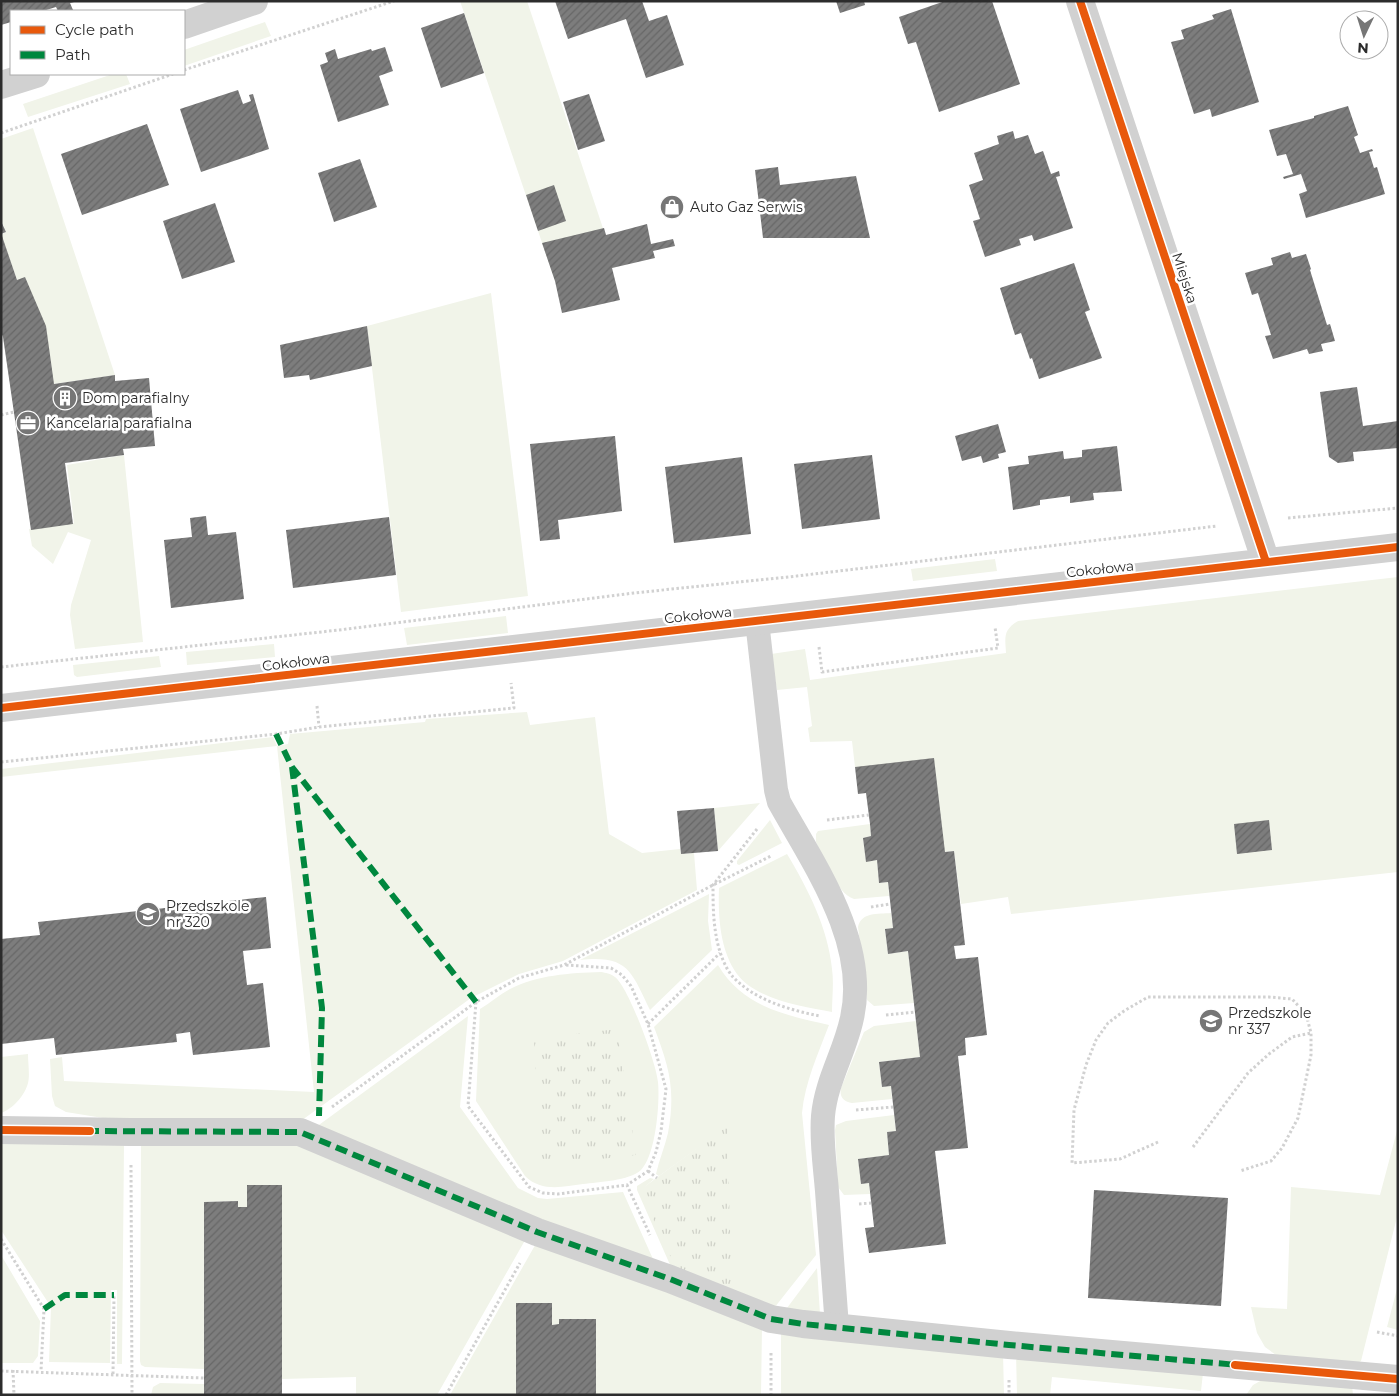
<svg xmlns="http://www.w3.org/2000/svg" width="1399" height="1396" viewBox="0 0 1399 1396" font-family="Montserrat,sans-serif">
<defs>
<pattern id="park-tufts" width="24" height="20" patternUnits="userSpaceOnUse" patternTransform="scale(1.25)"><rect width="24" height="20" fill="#f1f4e9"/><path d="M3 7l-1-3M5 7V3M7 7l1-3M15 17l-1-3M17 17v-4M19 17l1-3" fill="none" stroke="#cfd1c8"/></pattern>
<pattern id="building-hatch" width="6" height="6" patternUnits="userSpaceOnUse" patternTransform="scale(1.25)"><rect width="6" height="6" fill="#7d7d7d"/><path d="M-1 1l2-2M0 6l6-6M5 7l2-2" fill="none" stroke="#676767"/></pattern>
</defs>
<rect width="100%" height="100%" fill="#fff"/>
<path fill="#f1f4e9" d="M460,1H527L616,267L555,281Z
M265,22L271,36L184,66V50Z
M113,74H126L130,84L28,117L23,104Z
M33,128L115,375L54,384L1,235L6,232L1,220V139Z
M491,293L528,596L401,612L367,326Z
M124,455L143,642L75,649L70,615L71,605L91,540L68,532L53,564L32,546L29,529L74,523L67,465Z
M995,559L997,571L913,581L911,569Z
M1398,577V872L1011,914L1008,897L961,904L954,851L945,852L855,767L852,741L810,742L808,728L812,726L807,687L777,690L771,654L805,649L810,680L1006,653C1005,637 1003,630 1018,621Z
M506,616L508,633L407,645L404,628Z
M274,644L275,657L187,665L186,652Z
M159,656L161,667L77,677L74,675L73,665Z
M527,712L530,725L595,717L609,834L642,853L680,849L681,854L694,853L697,890L563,961L519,974L471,998L298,1123H134L66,1112L55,1106L52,1096L50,1059L62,1057L64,1081L314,1092L277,746L1,777V769L273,737L277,746L288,744L290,734L425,722L426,719Z
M760,803L718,851L714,808Z
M770,820L782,843L739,865L737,864V861Z
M870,824L871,836L863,838L866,861L877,860L879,883L888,882L889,896L854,899C836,893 824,858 816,842V834L818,831Z
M787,854C808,889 828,928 832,969C834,983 832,998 832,1012C803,1007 755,999 737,974C720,950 718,917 719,888Z
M709,894L708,921L712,950L650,1010C631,971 628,955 580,960Z
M891,913L893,928L885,929L888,954L908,951L914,1003L874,1006L867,1000L858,927C861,912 878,914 891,913Z
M718,965C743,1007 785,1015 829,1025C818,1054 805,1082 802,1113L816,1255L771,1312L671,1267L637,1190V1186L650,1178L654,1179L640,1191L727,1127L659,1176L656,1174C659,1160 665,1146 668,1133C676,1089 669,1067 654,1027Z
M601,972C606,973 610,973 615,977C629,988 656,1062 658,1082C660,1102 656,1155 641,1170C629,1181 598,1182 583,1184C562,1187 541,1192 525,1176L476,1101L480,1009C490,1003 499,995 510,989C538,975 569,973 601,972Z
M468,1016L460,1107L518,1188L538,1198L547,1199L623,1192L657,1268L312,1130Z
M916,1021L920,1057L879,1062L882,1087L891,1086L892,1099L852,1103C844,1102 839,1097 841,1088L864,1032L874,1026Z
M28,1054C28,1063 30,1075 28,1083C25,1095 13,1109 1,1113V1057Z
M894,1115L896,1131L887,1132L889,1155L858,1159L861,1184L869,1183L870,1194L844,1195L838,1187L835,1130L836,1125L846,1121Z
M1398,1127V1213L1361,1361L1358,1363L1276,1355L1265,1347L1257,1333L1251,1307L1287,1309L1291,1187L1380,1195Z
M1,1140L124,1144L122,1364H117V1290H111L110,1363L49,1362L51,1307L1,1230Z
M292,1142L528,1235L437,1395H356V1377L282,1379L281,1185H247V1207H238V1201L204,1202V1369L145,1367L141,1365L140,1361L141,1143Z
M538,1240L762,1327L761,1395H596V1319H559V1324L552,1325V1303H516V1395H450Z
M1,1255L40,1321L38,1356L33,1363H1Z
M817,1268L820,1314L784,1312Z
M1398,1285V1330L1387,1327Z
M781,1330L1003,1352L1004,1395H781Z
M1016,1353L1203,1373L1201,1391L1052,1377L1050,1395H1017Z
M1262,1380L1352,1385L1353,1395H1246L1253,1385Z
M160,1383L204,1384V1395H151L153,1387Z"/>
<path fill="url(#park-tufts)" d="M617,1029L636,1155L539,1166L534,1039Z
M727,1126L732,1295L678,1273L640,1190Z"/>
<path fill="url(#building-hatch)" d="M1,1H74V2L70,3L73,10L71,11H58L56,7L43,11H11V22L1,25Z
M555,1H642L649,21L667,15L684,65L646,78L626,19L568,39Z
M836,1H864L865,5L840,13Z
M945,1H992L1020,84L939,112L916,42L908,44L899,17Z
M1231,9L1259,102L1212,117L1210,109L1194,114L1171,42L1184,39L1181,30L1214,19L1212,15Z
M464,13L484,73L441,88L421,28Z
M385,47L393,71L379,76L389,105L338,122L320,65L328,62L325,53L335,49L338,59L371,49L372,51Z
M238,90L243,104L251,101L249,95L253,94L269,149L201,172L180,109Z
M589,94L605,141L578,150L563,102Z
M1348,106L1358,135L1354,137L1360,153L1372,149L1373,151L1369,152L1374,168L1377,167L1385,194L1306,218L1299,194L1307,191L1301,174L1284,179L1283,177L1293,174L1286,154L1277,156L1269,130L1314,118V116Z
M147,124L169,185L82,215L61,154Z
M1013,131L1015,139L1028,135L1035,154L1043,151L1051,174L1059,171L1060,176L1056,177L1073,228L1034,241L1032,235L1019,239L1021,245L985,257L973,221L980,219L969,185L983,180L974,153L999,144L997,136Z
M360,159L377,207L334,222L318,173Z
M778,167L780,185L856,176L870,238H763L755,170Z
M554,185L566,221L538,231L526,195Z
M215,203L235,262L182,279L163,221Z
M1,221L6,232L1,234Z
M647,224L651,244L673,239L675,246L653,251L655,258L612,268L620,300L562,313L555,281L542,243L604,228L606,235Z
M2,236L17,280L25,277L46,326L54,384L115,375V381L149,378L155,446L123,449L124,455L65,463L73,524L31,530L3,337L1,332Z
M1290,252L1292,258L1306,254L1311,269L1310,270L1327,325L1330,324L1335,341L1321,344L1323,351L1309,354L1307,349L1273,359L1265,336L1271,335L1258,293L1252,295L1245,273L1273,265L1271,258Z
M1074,263L1090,310L1085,312L1102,358L1039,379L1032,358L1030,359L1021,333L1015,335L1000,288Z
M367,326L372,366L310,380L309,375L284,378L280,345Z
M1357,387L1363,426L1398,421V448L1353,452L1354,461L1338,463L1329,457L1320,392Z
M998,424L1006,452L998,454L999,458L983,463L981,456L962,461L955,436Z
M615,436L622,511L558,520L560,539L540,541L530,444Z
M1117,446L1122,491L1093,493L1094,500L1070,503V496L1040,500V505L1013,510L1008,467L1029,464L1028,456L1063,451L1064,459L1082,457V450Z
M872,455L880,519L802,529L794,464Z
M742,457L751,534L674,543L665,467Z
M206,516L208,535L236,532L244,599L171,608L164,540L192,537L190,518Z
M389,517L396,575L293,588L286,530Z
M934,758L945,852L954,851L965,945L954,946L956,959L978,957L987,1035L965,1038L966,1055L958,1056L968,1148L935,1151L946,1244L869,1253L865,1228L874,1227L869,1183L861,1184L858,1159L889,1155L887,1132L896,1131L891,1086L882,1087L879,1062L920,1057L908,951L888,954L885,929L893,928L888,882L879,883L877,860L866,862L863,838L871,836L870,824L866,793L858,794L855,767Z
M714,808L718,851L681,854L677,811Z
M1269,820L1272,850L1237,854L1234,824Z
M266,897L271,948L243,951L247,985L263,983L270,1047L193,1055L190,1032L176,1034L177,1042L56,1055L54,1038L1,1044V939L40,935L38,922Z
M247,1185H282V1395H204V1202L238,1201V1207H247Z
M1094,1190L1228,1198L1221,1306L1088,1298Z
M516,1303H552V1325L559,1324V1319H596V1395H516Z"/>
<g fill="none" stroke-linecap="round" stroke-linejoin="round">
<path stroke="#d1d1d1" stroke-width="3" stroke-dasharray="2.5 2.5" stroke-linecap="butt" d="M184,70L394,1
M1,133L173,74
M1,415L14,412
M1288,518L1398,508
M819,647L822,672L998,648L995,627
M1,667L339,630L634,593L797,576L1217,526
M317,706L319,727
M1,762L276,734L319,727L514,708L511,683
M827,820L869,815
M757,829L713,885C713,901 713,918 716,935C718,948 724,967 733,977C755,1000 789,1010 820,1016
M871,907L890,904
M566,965L611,968L622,975L631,986L648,1024L666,1089L661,1131L656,1152L648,1171L627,1185
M476,1002L468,1106L529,1187L543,1193L558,1194L627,1185L650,1235
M886,1015L915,1012
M648,1024L720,953
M332,1107L476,1002L519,978L564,965L713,885L771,856
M856,1110L893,1107
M1158,1142L1120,1159L1072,1163L1074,1110L1086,1065L1096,1040L1108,1023L1124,1011L1148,997H1269L1292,999L1306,1014L1311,1033V1055L1298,1118L1282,1148L1271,1161L1240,1171
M1193,1147L1248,1073L1269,1054L1292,1037L1311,1033
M131,1165L132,1395
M648,1171L657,1178
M859,1204L871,1203
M1,1239L44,1309L41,1371
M1377,1332L1398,1336
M771,1353V1395
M13,1370L14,1395
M1,1371L204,1378
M113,1374L114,1295
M1009,1380V1395
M446,1395L520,1263"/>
<path stroke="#d1d1d1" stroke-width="24" d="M757,621L776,790L779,802C814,865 869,942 852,1018C845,1052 826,1081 823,1116C821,1141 825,1166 827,1191C830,1236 834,1281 837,1327"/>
<path stroke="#d1d1d1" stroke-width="28" d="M1080,1L1266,562
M184,25L254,1
M1,85L36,74
M1,708L1398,547
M1,1130L130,1132H300L537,1232L670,1279L771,1319L803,1324L1009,1345L1398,1379"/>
<path stroke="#00873e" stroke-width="6" stroke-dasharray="12 6" stroke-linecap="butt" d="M276,734L292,767L476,1002
M292,767L322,1008L319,1116
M87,1131L300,1132L537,1232L670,1279L771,1319L803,1324L1009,1345L1238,1365
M44,1309L65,1295H114"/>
<g stroke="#fff" stroke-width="11">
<path id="cycleway" d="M1080,1L1266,562
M1,708L1398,547
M1,1130L90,1131
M1235,1365L1398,1379"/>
</g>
<use href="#cycleway" stroke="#e8590c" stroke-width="8"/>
</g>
<defs>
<g id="shop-disc" transform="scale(1.25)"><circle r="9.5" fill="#767676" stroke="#fff"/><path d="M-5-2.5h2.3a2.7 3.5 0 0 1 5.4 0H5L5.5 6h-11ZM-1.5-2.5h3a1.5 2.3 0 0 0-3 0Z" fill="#fff"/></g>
<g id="building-disc" transform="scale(1.25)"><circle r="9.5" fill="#767676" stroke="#fff"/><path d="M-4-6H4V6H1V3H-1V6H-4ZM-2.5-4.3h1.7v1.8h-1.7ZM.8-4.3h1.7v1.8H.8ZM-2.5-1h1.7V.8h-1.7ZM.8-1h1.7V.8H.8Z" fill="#fff"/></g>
<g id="office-disc" transform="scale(1.25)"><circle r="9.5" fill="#767676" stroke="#fff"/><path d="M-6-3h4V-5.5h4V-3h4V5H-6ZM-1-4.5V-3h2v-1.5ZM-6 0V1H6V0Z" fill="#fff"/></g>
<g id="school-disc" transform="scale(1.25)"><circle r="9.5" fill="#767676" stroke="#fff"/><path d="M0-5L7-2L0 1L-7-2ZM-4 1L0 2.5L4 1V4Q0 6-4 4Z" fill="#fff"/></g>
</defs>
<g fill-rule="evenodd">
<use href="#shop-disc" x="672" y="207"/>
<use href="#building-disc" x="65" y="398"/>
<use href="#office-disc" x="28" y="423"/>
<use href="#school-disc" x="148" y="914"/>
<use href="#school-disc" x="1211" y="1021"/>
</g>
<g text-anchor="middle" stroke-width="5" stroke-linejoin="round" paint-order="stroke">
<g font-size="14" fill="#2c2c2c" stroke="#fff" text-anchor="start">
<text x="690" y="212">Auto Gaz Serwis</text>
<text x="82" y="403">Dom parafialny</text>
<text x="46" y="428">Kancelaria parafialna</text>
<text x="166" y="911">Przedszkole<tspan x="166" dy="16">nr 320</tspan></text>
<text x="1228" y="1018">Przedszkole<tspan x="1228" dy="16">nr 337</tspan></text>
</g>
<g font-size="14" fill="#2c2c2c" stroke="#fff">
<text transform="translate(1185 278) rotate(72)" y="5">Miejska</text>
<text transform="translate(1100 569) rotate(-6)" y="5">Cokołowa</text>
<text transform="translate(698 615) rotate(-6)" y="5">Cokołowa</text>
<text transform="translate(296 662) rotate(-7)" y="5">Cokołowa</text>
</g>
</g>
<rect width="1399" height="1396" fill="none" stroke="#2c2c2c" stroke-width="5"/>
<rect x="10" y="10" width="175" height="65" fill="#ffffff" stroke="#ababab"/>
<rect x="20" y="26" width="25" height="8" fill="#e8590c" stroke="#ababab"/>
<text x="55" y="35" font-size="15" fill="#2c2c2c">Cycle path</text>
<rect x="20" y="51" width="25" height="8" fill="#00873e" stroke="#ababab"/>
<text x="55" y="60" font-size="15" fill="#2c2c2c">Path</text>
<g transform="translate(1364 35) rotate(184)"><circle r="24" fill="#ffffff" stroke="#ababab"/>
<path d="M0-4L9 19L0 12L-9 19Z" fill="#767676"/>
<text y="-8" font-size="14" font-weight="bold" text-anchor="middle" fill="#2c2c2c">N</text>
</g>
</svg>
